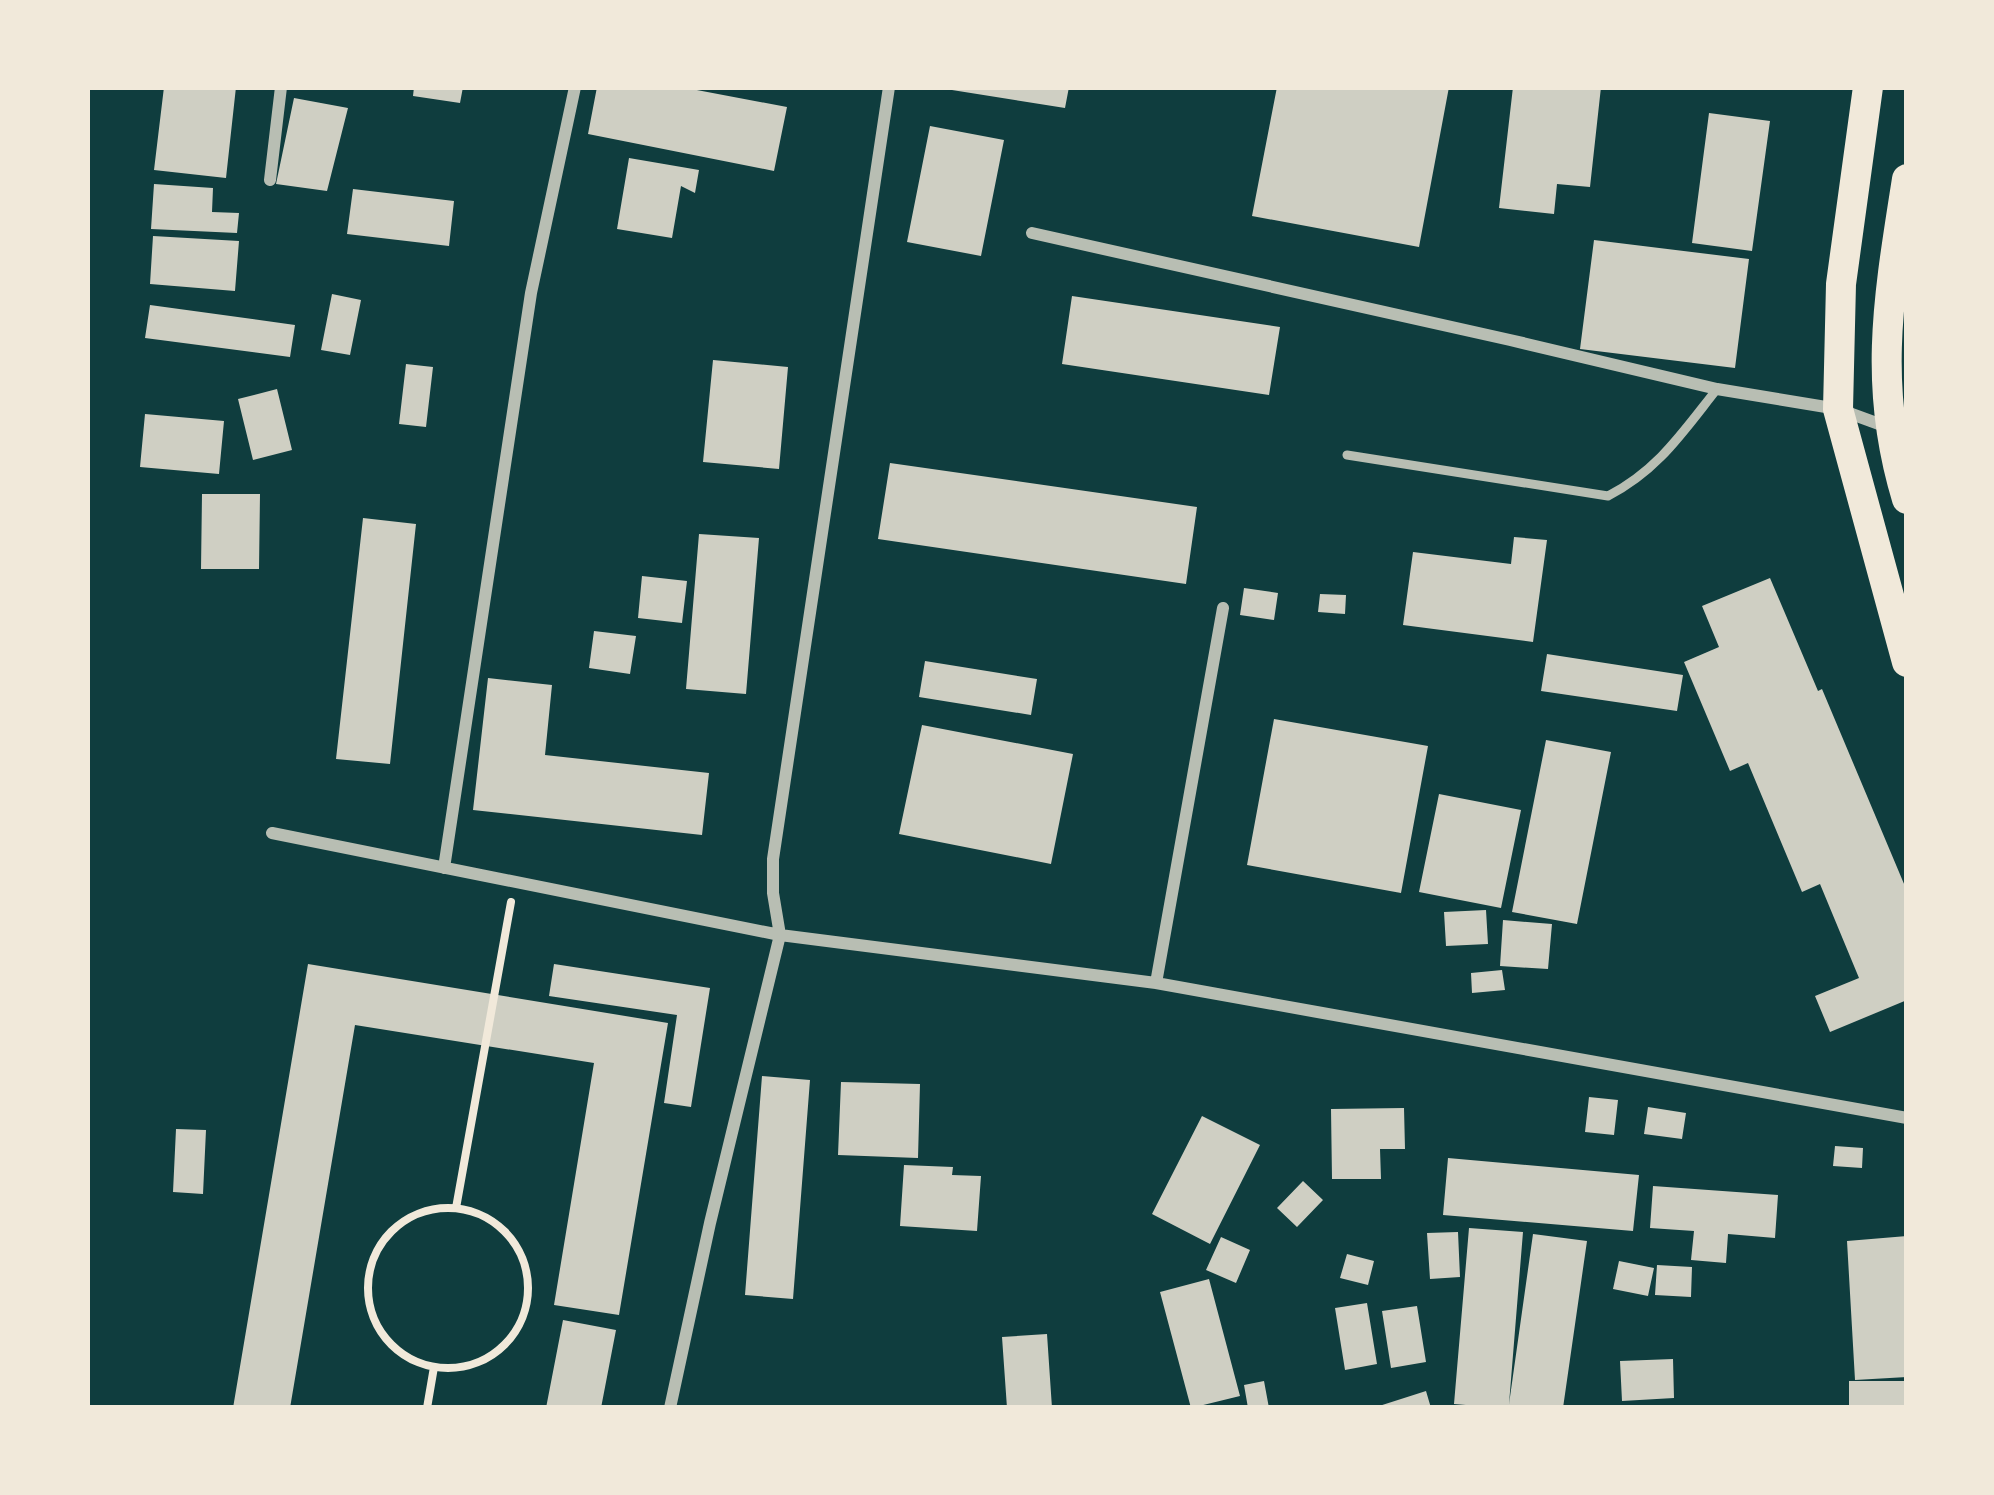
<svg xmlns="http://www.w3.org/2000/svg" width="1994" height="1495" viewBox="0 0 1994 1495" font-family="Ubuntu,sans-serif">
<rect width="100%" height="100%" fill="#0f3d3e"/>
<path fill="#cfcfc3" d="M164,87H236L226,178L154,170Z
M414,87H463L460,103L413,96Z
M597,87H681L787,107L774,171L588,134Z
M953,87H1069L1065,108L952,90Z
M1277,87H1449L1419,247L1252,216Z
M1513,87H1601L1590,187L1557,184L1554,214L1499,208Z
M294,98L348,108L327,191L276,184Z
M1709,113L1770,121L1752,251L1692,243Z
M930,126L1004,140L981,256L907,242Z
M629,158L699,170L695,193L681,186L672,238L617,229Z
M154,184L213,188L212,212L239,213L237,233L151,229Z
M353,189L454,201L449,246L347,234Z
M153,236L239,241L235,291L150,284Z
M1594,240L1749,259L1735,368L1580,349Z
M332,294L361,300L350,355L321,350Z
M1072,296L1280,327L1269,395L1062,364Z
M150,305L295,325L290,357L145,338Z
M713,360L788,367L779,469L703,462Z
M406,364L433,367L426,427L399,424Z
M277,389L292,450L253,460L238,399Z
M145,414L224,421L219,474L140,467Z
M890,463L1197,507L1186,584L878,539Z
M202,494H260L259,569H201Z
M363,518L416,524L390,764L336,759Z
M699,534L759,538L746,694L686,689Z
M1514,537L1547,540L1533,642L1403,625L1413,552L1511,564Z
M642,576L687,581L682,623L638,618Z
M1770,578L1818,691L1822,689L1907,891V1000L1830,1032L1815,996L1859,978L1820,884L1802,892L1748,763L1730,771L1684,662L1719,647L1702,606Z
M1244,588L1278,593L1274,620L1240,615Z
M1320,594L1346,595L1345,614L1318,612Z
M594,631L636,636L630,674L589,668Z
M1547,654L1683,675L1677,711L1541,691Z
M925,661L1037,679L1031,715L919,697Z
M488,678L552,685L545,755L709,773L702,835L473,810Z
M1274,719L1428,746L1401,893L1247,865Z
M922,725L1073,754L1051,864L899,834Z
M1546,740L1611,752L1577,924L1512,912Z
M1439,794L1521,810L1501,908L1419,892Z
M1486,910L1488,944L1446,946L1444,912Z
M1503,920L1552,924L1548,969L1500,966Z
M308,964L668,1023L619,1315L554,1305L594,1063L355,1025L290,1408H233Z
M554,964L710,988L691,1107L664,1103L677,1015L549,996Z
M1502,970L1505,990L1472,993L1471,973Z
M762,1076L810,1080L793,1299L745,1295Z
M841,1082L920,1084L918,1158L838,1155Z
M1589,1097L1618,1100L1614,1135L1585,1132Z
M1648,1107L1686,1113L1682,1139L1644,1134Z
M1404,1108L1405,1149H1380L1381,1179H1332L1331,1109Z
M1202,1116L1260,1145L1210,1244L1152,1214Z
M176,1129L206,1130L203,1194L173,1192Z
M1835,1146L1863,1148L1862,1168L1833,1166Z
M1448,1158L1639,1175L1633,1231L1443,1215Z
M904,1165L953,1167L952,1175L981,1176L977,1231L900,1226Z
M1303,1181L1323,1200L1297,1227L1277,1208Z
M1653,1186L1778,1195L1775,1238L1728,1234L1726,1263L1691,1260L1694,1231L1650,1228Z
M1469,1228L1523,1232L1509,1404L1533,1234L1587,1241L1563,1408H1501L1454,1404Z
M1458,1232L1460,1277L1430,1279L1427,1233Z
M1907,1236V1377L1855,1380L1847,1241Z
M1221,1237L1250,1250L1236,1283L1206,1270Z
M1347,1254L1374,1261L1368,1285L1340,1278Z
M1619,1261L1654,1268L1648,1296L1613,1289Z
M1657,1265L1692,1267L1691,1297L1655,1295Z
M1209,1279L1240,1396L1191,1408L1160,1292Z
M1367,1303L1377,1364L1345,1370L1335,1308Z
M1417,1306L1426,1362L1391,1368L1382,1311Z
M563,1320L616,1330L601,1408H546Z
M1047,1334L1052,1408H1007L1002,1337Z
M1673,1359L1674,1398L1622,1401L1620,1361Z
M1264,1381L1269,1408H1248L1244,1385Z
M1849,1381H1907V1408H1849Z
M1426,1391L1431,1408H1376V1407Z"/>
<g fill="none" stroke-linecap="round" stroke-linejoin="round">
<path stroke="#f1e9da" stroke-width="8" d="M368 1288a80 80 0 1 1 160 0a80 80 0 1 1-160 0Z
M456,1208L511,902
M427,1408L434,1367"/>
<path stroke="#b8beb3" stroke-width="9" d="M1347,455L1608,496C1658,470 1682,433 1717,389"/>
<path stroke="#b8beb3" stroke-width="12" d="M270,180L281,87
M1032,233L1510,340L1717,389L1838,409L1890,428
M272,833L780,935L1156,983L1907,1118
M444,868L531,293L575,87
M1156,983L1223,608
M670,1408L710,1223L780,935L773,893V859L889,87"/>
<path stroke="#f1e9da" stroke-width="30" d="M1868,87L1841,284L1838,409L1907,662
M1907,179C1889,294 1872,385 1907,499"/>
</g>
<rect width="1994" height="1495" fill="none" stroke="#f1e9da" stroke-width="180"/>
</svg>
